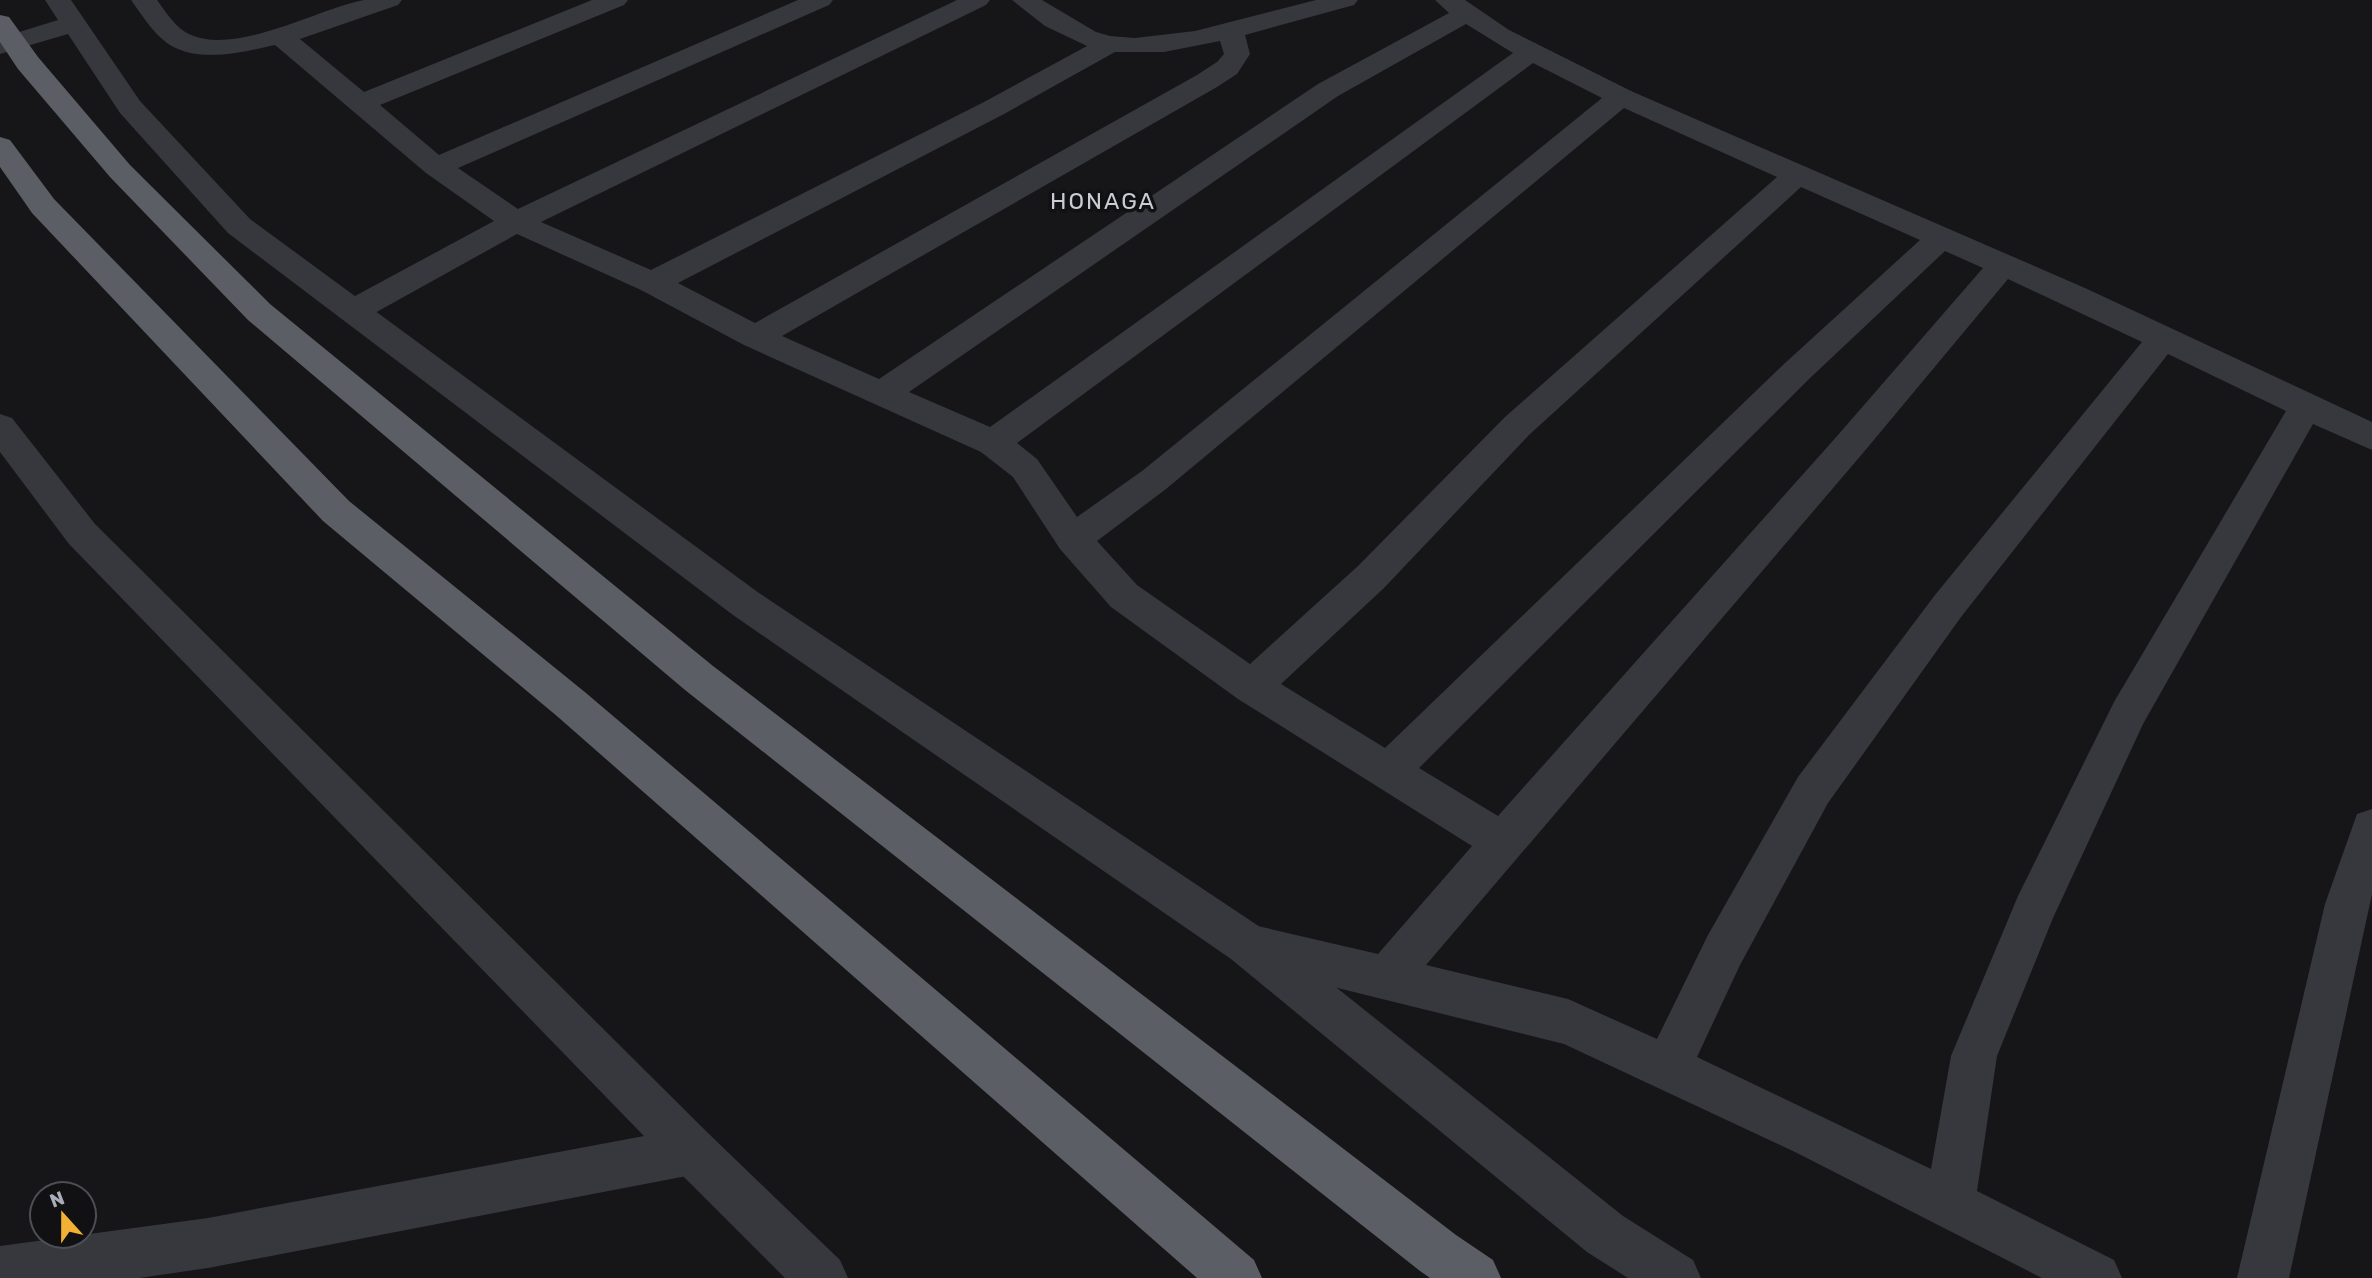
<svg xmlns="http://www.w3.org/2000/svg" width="2372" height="1278" viewBox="0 0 2372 1278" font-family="Rubik,sans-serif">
<rect width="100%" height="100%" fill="#161618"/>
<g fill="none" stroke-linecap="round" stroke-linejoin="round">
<path fill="#37383d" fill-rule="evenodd" d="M131,0H157C166,12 176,29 191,35C238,55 317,9 364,0C376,0 390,0 402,0L398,5L300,39L364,92L592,0H628L624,5L380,105L439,155L798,0H833L829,5L458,168L518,209L957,0H990L986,5L541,222L651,270L984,102L1087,46L1045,26L1012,0H1042L1096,32L1110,36L1135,38L1195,31L1316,0H1358L1354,5L1245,35L1250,54L1237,74L1217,87L782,336L879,379L1318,84L1449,13L1435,0H1465L1509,30L1631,91L2085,288L2372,422V450L2313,424L2143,724L2053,918L1997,1056L1977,1191L2114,1260L2122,1278H2042L1797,1153L1564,1044L1249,966L1233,960L1227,945L1233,930L1249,924L1378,954L1472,846L1238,699L1111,607L1060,549L1013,477L981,452L744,345L641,290L517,234L364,319L353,322L342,319L337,311L342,303L494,221L426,173L275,45C243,52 196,64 167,43C152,32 142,15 131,0ZM1466,24L1513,53L990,427L909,392L1338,96ZM1220,41L1224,54L1217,62L1197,75L755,323L678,283L1004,114L1115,52H1164ZM1533,63L1602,98L1142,471L1077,517L1037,459L1017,443ZM1624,108L1777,177L1505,417L1358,566L1250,664L1137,585L1097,541L1166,489ZM1801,187L1920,240L1784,364L1385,748L1281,684L1384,588L1529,435ZM1945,251L1983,268L1838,435L1498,816L1419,768L1808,380ZM2008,279L2142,342L1935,595L1798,777L1708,935L1657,1039L1568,999L1426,965L1863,453ZM2168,354L2286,411L2114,702L2018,896L1951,1056L1931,1169L1697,1057L1740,965L1828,803L1961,617Z
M2372,809V894L2289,1278H2237L2325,904L2357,814Z
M692,1127L709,1134L716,1151L709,1168L692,1175L208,1268L139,1278H0V1246L208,1218Z"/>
<path fill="#37383d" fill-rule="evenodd" d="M45,0H71L140,101L250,219L759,593L1263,929L1623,1216L1693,1260L1701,1278H1628L1587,1252L1231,959L733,615L228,233L120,113L68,34L0,54V38L58,20Z
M0,414L12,418L95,524L709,1134L840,1260L848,1278H785L675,1168L69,544L0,452Z"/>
<path fill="#5b5e65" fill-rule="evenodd" d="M0,15L9,17L38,57L130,165L270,304L713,666L1456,1235L1493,1260L1501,1278H1430L1420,1271L685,690L248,320L110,177L18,69L0,42Z
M0,137L10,140L54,199L349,501L586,693L1254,1260L1262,1278H1197L558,717L323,521L32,213L0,167Z"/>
</g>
<g text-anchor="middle" stroke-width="7" stroke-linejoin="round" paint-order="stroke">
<g font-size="23" letter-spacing="2" fill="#c9ccd4" stroke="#111113">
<text x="1103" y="209">HONAGA</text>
</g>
</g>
<g transform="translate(63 1215) rotate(339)"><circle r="33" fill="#111113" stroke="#4d4f55" stroke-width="2"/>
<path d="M0-5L12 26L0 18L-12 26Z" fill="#f2b134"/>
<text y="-10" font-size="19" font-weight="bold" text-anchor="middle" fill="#a8adb8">N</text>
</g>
</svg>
